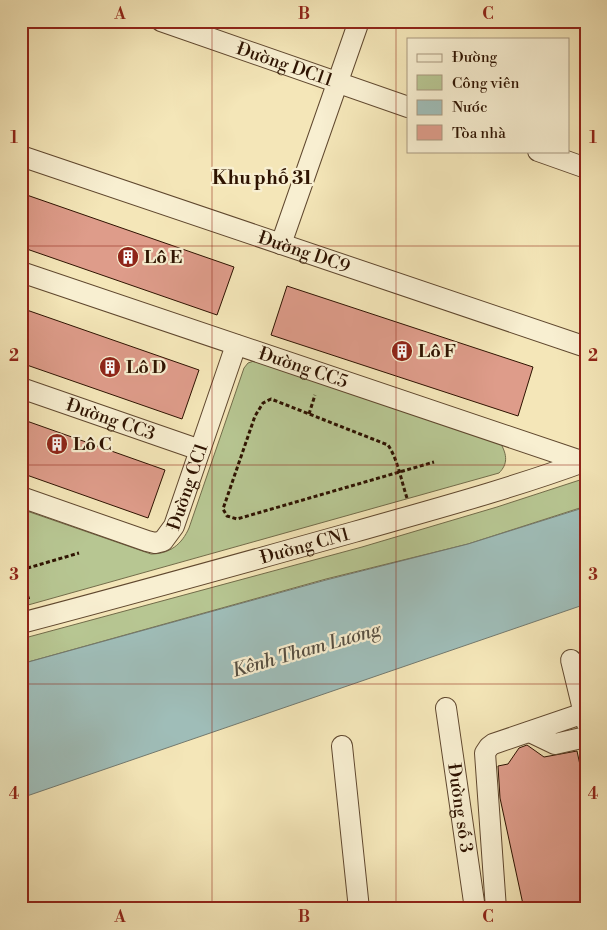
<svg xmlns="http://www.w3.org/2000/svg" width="607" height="930" viewBox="0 0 607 930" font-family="'Libre Bodoni',serif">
<rect width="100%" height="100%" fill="#f4e6b8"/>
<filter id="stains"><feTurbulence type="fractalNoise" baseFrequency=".004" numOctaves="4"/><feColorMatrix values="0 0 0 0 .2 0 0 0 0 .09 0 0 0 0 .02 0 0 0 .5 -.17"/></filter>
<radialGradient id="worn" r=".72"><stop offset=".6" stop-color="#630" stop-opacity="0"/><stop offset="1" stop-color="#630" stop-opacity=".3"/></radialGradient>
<path fill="#b7c692" stroke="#726c4a" d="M254,361L501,444C507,455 508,464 499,473L21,607V509L151,554C170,554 182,544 189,528L244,368L248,363Z
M586,478V506L468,544L326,579L21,664V639L362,547L497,507Z"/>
<path fill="#9fbdb8" stroke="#72796f" d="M586,507V604L21,798V664L326,580L468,544Z"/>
<path fill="#de9c8a" stroke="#2e1301" d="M21,193L234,267L217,315L21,247Z
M287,286L533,367L518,416L271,335Z
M21,308L199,370L182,419L21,363Z
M21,419L165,470L148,518L21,473Z
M527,745L544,757L577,751L586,793V903L557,909H524L500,798L498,766L508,764L519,748Z"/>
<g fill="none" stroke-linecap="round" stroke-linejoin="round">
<g stroke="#60482f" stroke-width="22">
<g id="minor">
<path id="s1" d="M161,21L408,107"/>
<path d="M538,151L586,168"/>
<path id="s2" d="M21,156L586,347"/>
<path d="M281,244L359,21"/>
<path id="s3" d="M21,272L584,462"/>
<path id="s4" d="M21,388L200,450"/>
<path id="s5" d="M21,497L147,541L155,543L163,541L174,526L236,345"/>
<path id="s6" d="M21,623C132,594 243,563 354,532C431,510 510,489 586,461"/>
<path d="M571,660L586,722"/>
<path id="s7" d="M446,708L475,909"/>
<path d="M530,732L555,744L586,737"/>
<path d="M342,746L359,909"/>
<path d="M496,909L485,753L489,747L493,744L584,713"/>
</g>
</g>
<path stroke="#2e1301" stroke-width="3" stroke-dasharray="4 2.5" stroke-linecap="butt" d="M309,414L315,395
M407,498C401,480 398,460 388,445L271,399L263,403L255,416L223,509L227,516L237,519L434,462
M21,570L79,553
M21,577L29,600"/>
<use href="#minor" stroke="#f8efd1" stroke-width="20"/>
</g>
<path fill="none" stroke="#8f2418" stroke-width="1" stroke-opacity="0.55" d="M212,21V909M396,21V909M21,246H586M21,465H586M21,684H586"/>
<defs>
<g id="building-disc" transform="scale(1.125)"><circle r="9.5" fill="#8f2418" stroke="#f8efd1"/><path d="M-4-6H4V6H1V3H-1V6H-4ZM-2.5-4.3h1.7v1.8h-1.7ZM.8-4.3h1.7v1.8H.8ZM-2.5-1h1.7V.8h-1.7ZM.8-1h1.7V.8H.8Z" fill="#fff"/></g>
</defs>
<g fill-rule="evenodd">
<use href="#building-disc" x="128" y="257"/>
<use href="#building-disc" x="402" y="351"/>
<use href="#building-disc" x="110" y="367"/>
<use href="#building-disc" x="57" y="444"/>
</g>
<g text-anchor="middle" stroke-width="4.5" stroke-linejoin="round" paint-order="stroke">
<g font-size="18" fill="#2e1301" stroke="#f8efd1">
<text dy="6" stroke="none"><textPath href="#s1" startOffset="131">Đường DC11</textPath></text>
<text dy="6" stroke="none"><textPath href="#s2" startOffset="299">Đường DC9</textPath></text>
<text dy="6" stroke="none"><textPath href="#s3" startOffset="298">Đường CC5</textPath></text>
<text dy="6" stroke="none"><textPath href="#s4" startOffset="95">Đường CC3</textPath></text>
<text dy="6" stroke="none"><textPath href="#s5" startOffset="210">Đường CC1</textPath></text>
<text dy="6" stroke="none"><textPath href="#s6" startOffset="294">Đường CN1</textPath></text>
<text dy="6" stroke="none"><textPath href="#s7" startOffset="101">Đường số 3</textPath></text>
</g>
<g font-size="18" font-weight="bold" fill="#2e1301" stroke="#f8efd1" text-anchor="start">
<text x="144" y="263">Lô E</text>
<text x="418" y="357">Lô F</text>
<text x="126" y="373">Lô D</text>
<text x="73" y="450">Lô C</text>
</g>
<g font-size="19" font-weight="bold" fill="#2e1301" stroke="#f8efd1">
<text x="262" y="184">Khu phố 31</text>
</g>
<g font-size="19" font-style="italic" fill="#564e41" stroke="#f8efd1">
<text transform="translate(306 649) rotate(-16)" y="7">Kênh Tham Lương</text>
</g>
</g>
<rect width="607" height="930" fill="none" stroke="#f4e6b8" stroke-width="55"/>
<rect x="407" y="38" width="162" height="115" fill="#f8efd1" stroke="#a7977e"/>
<rect x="417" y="54" width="25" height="8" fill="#f8efd1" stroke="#a7977e"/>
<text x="452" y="62" font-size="15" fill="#2e1301">Đường</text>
<rect x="417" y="75" width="25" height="15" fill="#b7c692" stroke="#a7977e"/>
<text x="452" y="88" font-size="15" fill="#2e1301">Công viên</text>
<rect x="417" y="100" width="25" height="15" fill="#9fbdb8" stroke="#a7977e"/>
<text x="452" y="112" font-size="15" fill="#2e1301">Nước</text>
<rect x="417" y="125" width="25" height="15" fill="#de9c8a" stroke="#a7977e"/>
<text x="452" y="138" font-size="15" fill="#2e1301">Tòa nhà</text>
<rect x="28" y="28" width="552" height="874" fill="none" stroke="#8f2418" stroke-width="2"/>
<g font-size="16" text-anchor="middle" font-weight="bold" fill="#8f2418">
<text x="120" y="19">A</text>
<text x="304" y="19">B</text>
<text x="488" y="19">C</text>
<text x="14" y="143">1</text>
<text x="593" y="143">1</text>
<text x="14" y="361">2</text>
<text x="593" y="361">2</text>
<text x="14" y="580">3</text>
<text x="593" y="580">3</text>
<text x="14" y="799">4</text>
<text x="593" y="799">4</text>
<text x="120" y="922">A</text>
<text x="304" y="922">B</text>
<text x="488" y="922">C</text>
</g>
<rect width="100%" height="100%" filter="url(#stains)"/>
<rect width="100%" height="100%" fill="url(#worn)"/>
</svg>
